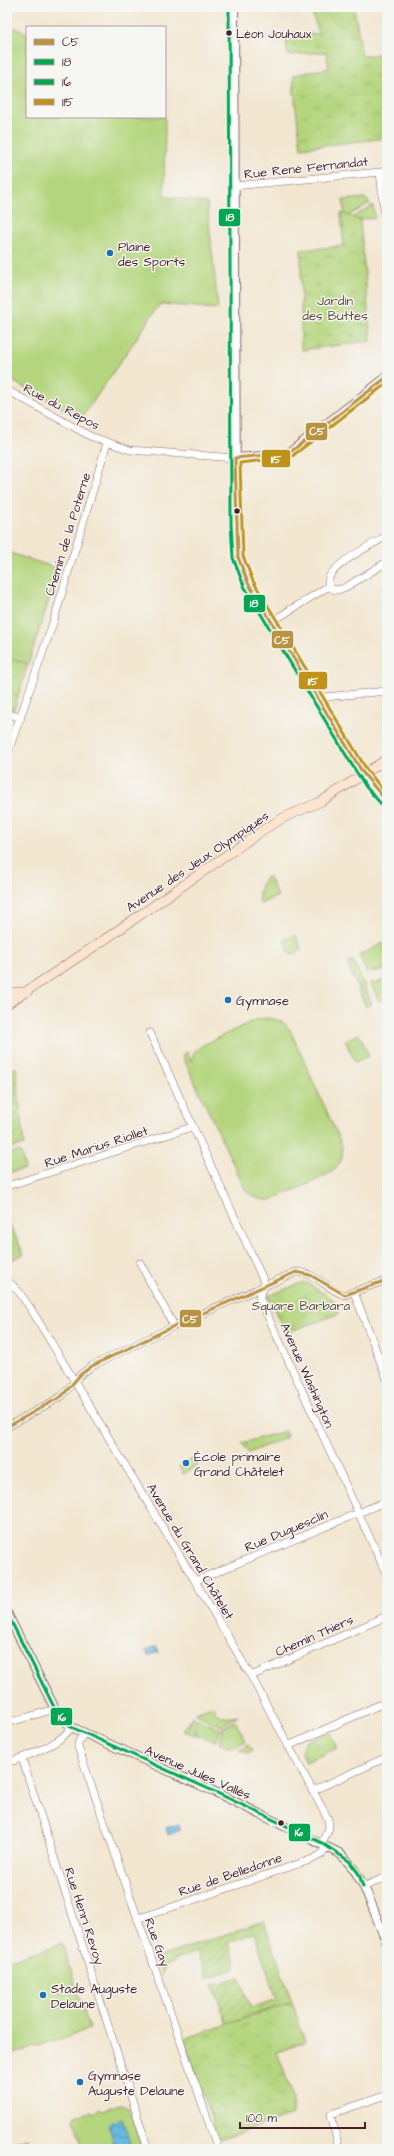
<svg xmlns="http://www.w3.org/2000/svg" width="394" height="2156" viewBox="0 0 394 2156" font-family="'Architects Daughter',sans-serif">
<defs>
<pattern id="park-tufts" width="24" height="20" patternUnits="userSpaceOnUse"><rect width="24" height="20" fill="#b4d57d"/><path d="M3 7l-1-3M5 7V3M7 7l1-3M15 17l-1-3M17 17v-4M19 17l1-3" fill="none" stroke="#9cb66c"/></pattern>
<pattern id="garden-furrows" width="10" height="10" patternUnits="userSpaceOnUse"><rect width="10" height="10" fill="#b4d57d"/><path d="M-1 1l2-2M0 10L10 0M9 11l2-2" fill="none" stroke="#9cb66c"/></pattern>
<pattern id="water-waves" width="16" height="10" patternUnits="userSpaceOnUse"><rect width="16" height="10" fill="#67b9e2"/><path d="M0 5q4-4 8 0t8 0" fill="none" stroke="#5796b7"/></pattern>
</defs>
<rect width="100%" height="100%" fill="#f6f6f2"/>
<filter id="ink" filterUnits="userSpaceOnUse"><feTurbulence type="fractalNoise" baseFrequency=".025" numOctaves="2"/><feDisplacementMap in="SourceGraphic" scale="8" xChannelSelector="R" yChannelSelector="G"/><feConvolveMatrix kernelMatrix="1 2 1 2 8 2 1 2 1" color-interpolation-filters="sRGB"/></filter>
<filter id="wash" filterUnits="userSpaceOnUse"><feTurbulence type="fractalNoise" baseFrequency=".012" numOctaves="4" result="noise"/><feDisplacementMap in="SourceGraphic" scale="16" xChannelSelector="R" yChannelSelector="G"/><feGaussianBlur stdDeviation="0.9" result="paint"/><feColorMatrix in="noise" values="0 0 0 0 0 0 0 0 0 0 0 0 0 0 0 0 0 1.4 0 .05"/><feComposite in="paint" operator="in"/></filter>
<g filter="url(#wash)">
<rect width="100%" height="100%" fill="#f2e6d0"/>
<path fill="#b4d57d" stroke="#7f7a54" d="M7,25L27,33V117H165L164,196L207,203L218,309L160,304L81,419L7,378Z
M365,198L370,203L345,218L343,200Z
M373,205L375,218L349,220Z
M7,552L59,569L28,664L7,657Z
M268,876L278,896L260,904C257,893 260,883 268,876Z
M295,935L302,950L291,955L284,940Z
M384,943L387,949V970L366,972L359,955Z
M353,960L372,1004L366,1007L347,963Z
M387,978V998L379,1001L371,983L373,982L375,984Z
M266,1018C277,1019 283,1021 290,1030L341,1143C343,1151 343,1159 338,1166C330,1177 285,1193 271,1200C259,1200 253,1198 245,1189L182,1055L187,1052L191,1061L194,1052L201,1046L255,1020Z
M359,1034L369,1056L355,1062L345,1040Z
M20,1151L25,1169L7,1173V1154Z
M7,1219L24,1254L7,1262Z
M193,1458L197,1466L183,1474L179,1466Z
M213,1706C217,1719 227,1718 238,1716L221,1726L196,1714L195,1712Z
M193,1716L189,1730L197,1733V1731L192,1729L196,1718L220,1729L216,1741L182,1731Z
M235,1721L246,1741L233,1748L220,1744L222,1728Z
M248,1744L252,1750L249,1753L238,1750Z
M62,1943L90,2029L7,2056V1961Z
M121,2104L129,2107L142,2149H84L74,2120L76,2115L91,2111L95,2113L99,2109L103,2111Z
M27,2138L31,2149H14L12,2142Z"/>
<path fill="url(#park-tufts)" stroke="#7f7a54" d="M259,7H354L362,56L387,53V67L381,68L387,138L301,148L294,92V75L329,68L326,52L288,55L286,40L289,33L319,34L312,13L259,10Z
M341,213L360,220L371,341L301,350V250L344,246Z
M7,657L28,664L14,709L7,707Z
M301,1283H307L334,1300L339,1314L285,1333L268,1296Z
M285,1431L287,1437L248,1453L242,1443Z
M329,1731L337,1748L306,1762L301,1751L305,1742Z
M292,2002L305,2042L277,2052L293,2096L292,2115L219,2140L184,2039Z"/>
<path fill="url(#garden-furrows)" stroke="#7f7a54" d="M16,1068L24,1145L7,1149V1069Z
M264,1921L292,2002L227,2024L213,1985L239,1977L251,2008L277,1999L254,1933L228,1942L237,1968L207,1978L197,1952L174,1960V1963L167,1965L162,1975L157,1958Z"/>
<path fill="url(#water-waves)" stroke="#586c86" d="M157,1646L159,1652L148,1656L146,1650Z
M179,1824L181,1830L168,1835L166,1828Z
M122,2119L132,2149H116L108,2124Z"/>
</g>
<g filter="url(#ink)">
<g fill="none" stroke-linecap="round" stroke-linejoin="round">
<g stroke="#856565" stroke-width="8">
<path id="minor" d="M387,171L380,172L387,237
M234,186L380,172
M7,390L90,436L130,450L235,458
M387,536C375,543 312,573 332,589L338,590L346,587L387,562
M271,622L329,586
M320,700L325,697L387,691
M7,713L21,718
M7,755L53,623L107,443
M150,1033L261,1275L265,1285L259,1297L387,1575
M7,1186L192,1127
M140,1263L174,1326
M7,1280L19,1292L31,1309L195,1581L251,1676L328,1819L329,1828L322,1843
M354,1292L387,1379
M7,1427L62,1396L80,1375L92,1366L174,1326L296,1272C316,1272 327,1290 345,1295L387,1280
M195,1581L387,1501
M251,1676L387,1616
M7,1723L55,1709
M84,1733L78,1743V1747L218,2149
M288,1746L379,1705
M22,1758L148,2149
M7,1763C25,1757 63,1743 71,1727
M312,1791L387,1757
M363,1887L387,1877
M137,1919L313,1859L322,1854L326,1846
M339,2149L331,2114L387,2095"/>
</g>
<g stroke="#856565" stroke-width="10">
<path id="tertiary" d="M234,7L236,524L238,557L248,583C275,629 304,674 331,719C349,748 361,779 387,802
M235,458L279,455L289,453L387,377
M7,1613L55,1709L71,1727L211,1790L339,1853C364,1873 374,1914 387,1943"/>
</g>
<g stroke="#856565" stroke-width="10">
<path id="secondary" d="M7,992H27
M7,1004L101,942L266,828L285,817L322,801L387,759"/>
</g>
<use href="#minor" stroke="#fff" stroke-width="7"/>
<use href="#tertiary" stroke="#fff" stroke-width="8"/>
<use href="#secondary" stroke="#fce5d0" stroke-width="9"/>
<g stroke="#f6f6f2" stroke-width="6">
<path id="bus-1" d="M235,458L238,557L248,583L363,773L387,802
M235,458L289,453L387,377
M7,1427L62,1396L80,1375L92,1366L174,1326L296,1272L310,1275L345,1295L387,1280"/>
</g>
<g stroke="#f6f6f2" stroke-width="6">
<path id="bus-2" d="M229,7L231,524L233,558L244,586L352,765L366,787L383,806"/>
</g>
<g stroke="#f6f6f2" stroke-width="6">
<path id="bus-3" d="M7,1613L55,1709L71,1727L211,1790L322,1843L349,1861L359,1874L363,1887"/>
</g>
<g stroke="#f6f6f2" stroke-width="6">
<path id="bus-4" d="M387,383L291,457L240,463L243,556L253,581L367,770L387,795"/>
</g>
<use href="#bus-1" stroke="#b99341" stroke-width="3"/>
<use href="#bus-2" stroke="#00a651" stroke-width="3"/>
<use href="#bus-3" stroke="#00a651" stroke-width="3"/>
<use href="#bus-4" stroke="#c0921a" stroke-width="3"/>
</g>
</g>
<g fill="#4a1f2b" stroke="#f6f6f2" stroke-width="1.5">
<circle cx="229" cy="33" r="3.5"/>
<circle cx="237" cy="511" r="3.5"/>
<circle cx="281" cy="1823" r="3.5"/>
</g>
<g fill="#1f6fb2" stroke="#f6f6f2" stroke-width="1.5">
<circle cx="110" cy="253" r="4"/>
<circle cx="228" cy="1000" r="4"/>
<circle cx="186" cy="1463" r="4"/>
<circle cx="43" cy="1995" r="4"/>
<circle cx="80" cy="2082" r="4"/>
</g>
<g text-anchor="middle" stroke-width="3" stroke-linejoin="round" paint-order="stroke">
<g font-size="12" fill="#4a1f2b" stroke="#f6f6f2" text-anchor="start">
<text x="236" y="38">Léon Jouhaux</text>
</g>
<g font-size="13" fill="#4a1f2b" stroke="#f6f6f2">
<text transform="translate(306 167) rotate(-6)" y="5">Rue René Fernandat</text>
<text transform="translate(62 406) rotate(28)" y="5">Rue du Repos</text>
<text transform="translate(67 534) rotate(-73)" y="5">Chemin de la Poterne</text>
<text transform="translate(197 861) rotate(-34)" y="5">Avenue des Jeux Olympiques</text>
<text transform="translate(96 1146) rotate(-18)" y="5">Rue Marius Riollet</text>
<text transform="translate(308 1375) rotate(66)" y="5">Avenue Washington</text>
<text transform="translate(286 1530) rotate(-23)" y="5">Rue Duguesclin</text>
<text transform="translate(191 1551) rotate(59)" y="5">Avenue du Grand Châtelet</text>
<text transform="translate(314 1635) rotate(-24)" y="5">Chemin Thiers</text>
<text transform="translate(198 1772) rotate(24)" y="5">Avenue Jules Vallès</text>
<text transform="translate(230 1874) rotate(-19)" y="5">Rue de Belledonne</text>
<text transform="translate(85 1916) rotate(72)" y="5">Rue Henri Revoy</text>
<text transform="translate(158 1942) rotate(70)" y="5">Rue Gay</text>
</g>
<g font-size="13" fill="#4a1f2b" stroke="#f6f6f2" text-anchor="start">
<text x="118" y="251">Plaine<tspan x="118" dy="15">des Sports</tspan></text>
<text x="236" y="1005">Gymnase</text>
<text x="194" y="1461">École primaire<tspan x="194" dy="15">Grand Châtelet</tspan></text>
<text x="51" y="1993">Stade Auguste<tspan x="51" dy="15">Delaune</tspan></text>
<text x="88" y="2080">Gymnase<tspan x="88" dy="15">Auguste Delaune</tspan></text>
</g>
<g font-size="13" fill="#644c40" stroke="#f6f6f2">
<text x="335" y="305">Jardin<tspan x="335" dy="15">des Buttes</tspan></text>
<text x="301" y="1310">Square Barbara</text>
</g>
</g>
<g stroke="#f6f6f2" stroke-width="1.5">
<rect x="218" y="208" width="23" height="19" rx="4" fill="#00a651"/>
<rect x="305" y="422" width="23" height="19" rx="4" fill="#b99341"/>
<rect x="261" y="449" width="30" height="19" rx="4" fill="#c0921a"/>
<rect x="243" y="594" width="23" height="19" rx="4" fill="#00a651"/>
<rect x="271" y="630" width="23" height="19" rx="4" fill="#b99341"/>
<rect x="298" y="671" width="30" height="19" rx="4" fill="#c0921a"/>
<rect x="179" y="1309" width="23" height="19" rx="4" fill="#b99341"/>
<rect x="50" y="1707" width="23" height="19" rx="4" fill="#00a651"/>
<rect x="288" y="1823" width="23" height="19" rx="4" fill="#00a651"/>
</g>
<g font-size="11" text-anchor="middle" font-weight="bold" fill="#fff">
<text x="230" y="221">18</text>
<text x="317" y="435">C5</text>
<text x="276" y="463">115</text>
<text x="254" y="607">18</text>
<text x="282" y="644">C5</text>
<text x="313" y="685">115</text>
<text x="190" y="1323">C5</text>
<text x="62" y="1721">16</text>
<text x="299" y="1836">16</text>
</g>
<rect width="394" height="2156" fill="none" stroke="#f6f6f2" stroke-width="24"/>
<rect x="26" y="26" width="140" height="92" fill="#f6f6f2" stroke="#b1a0a2"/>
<rect x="34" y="39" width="20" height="6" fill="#b99341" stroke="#b1a0a2"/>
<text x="62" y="46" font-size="12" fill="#4a1f2b">C5</text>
<rect x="34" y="59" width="20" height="6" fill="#00a651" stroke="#b1a0a2"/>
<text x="62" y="66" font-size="12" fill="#4a1f2b">18</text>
<rect x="34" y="79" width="20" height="6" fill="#00a651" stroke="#b1a0a2"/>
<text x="62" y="86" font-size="12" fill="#4a1f2b">16</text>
<rect x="34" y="99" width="20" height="6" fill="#c0921a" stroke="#b1a0a2"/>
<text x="62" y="106" font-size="12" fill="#4a1f2b">115</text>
<path d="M240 2122v6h125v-6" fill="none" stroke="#4a1f2b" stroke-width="2"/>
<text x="246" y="2122" font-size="12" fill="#4a1f2b" stroke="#f6f6f2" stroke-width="3" paint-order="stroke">100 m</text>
</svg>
